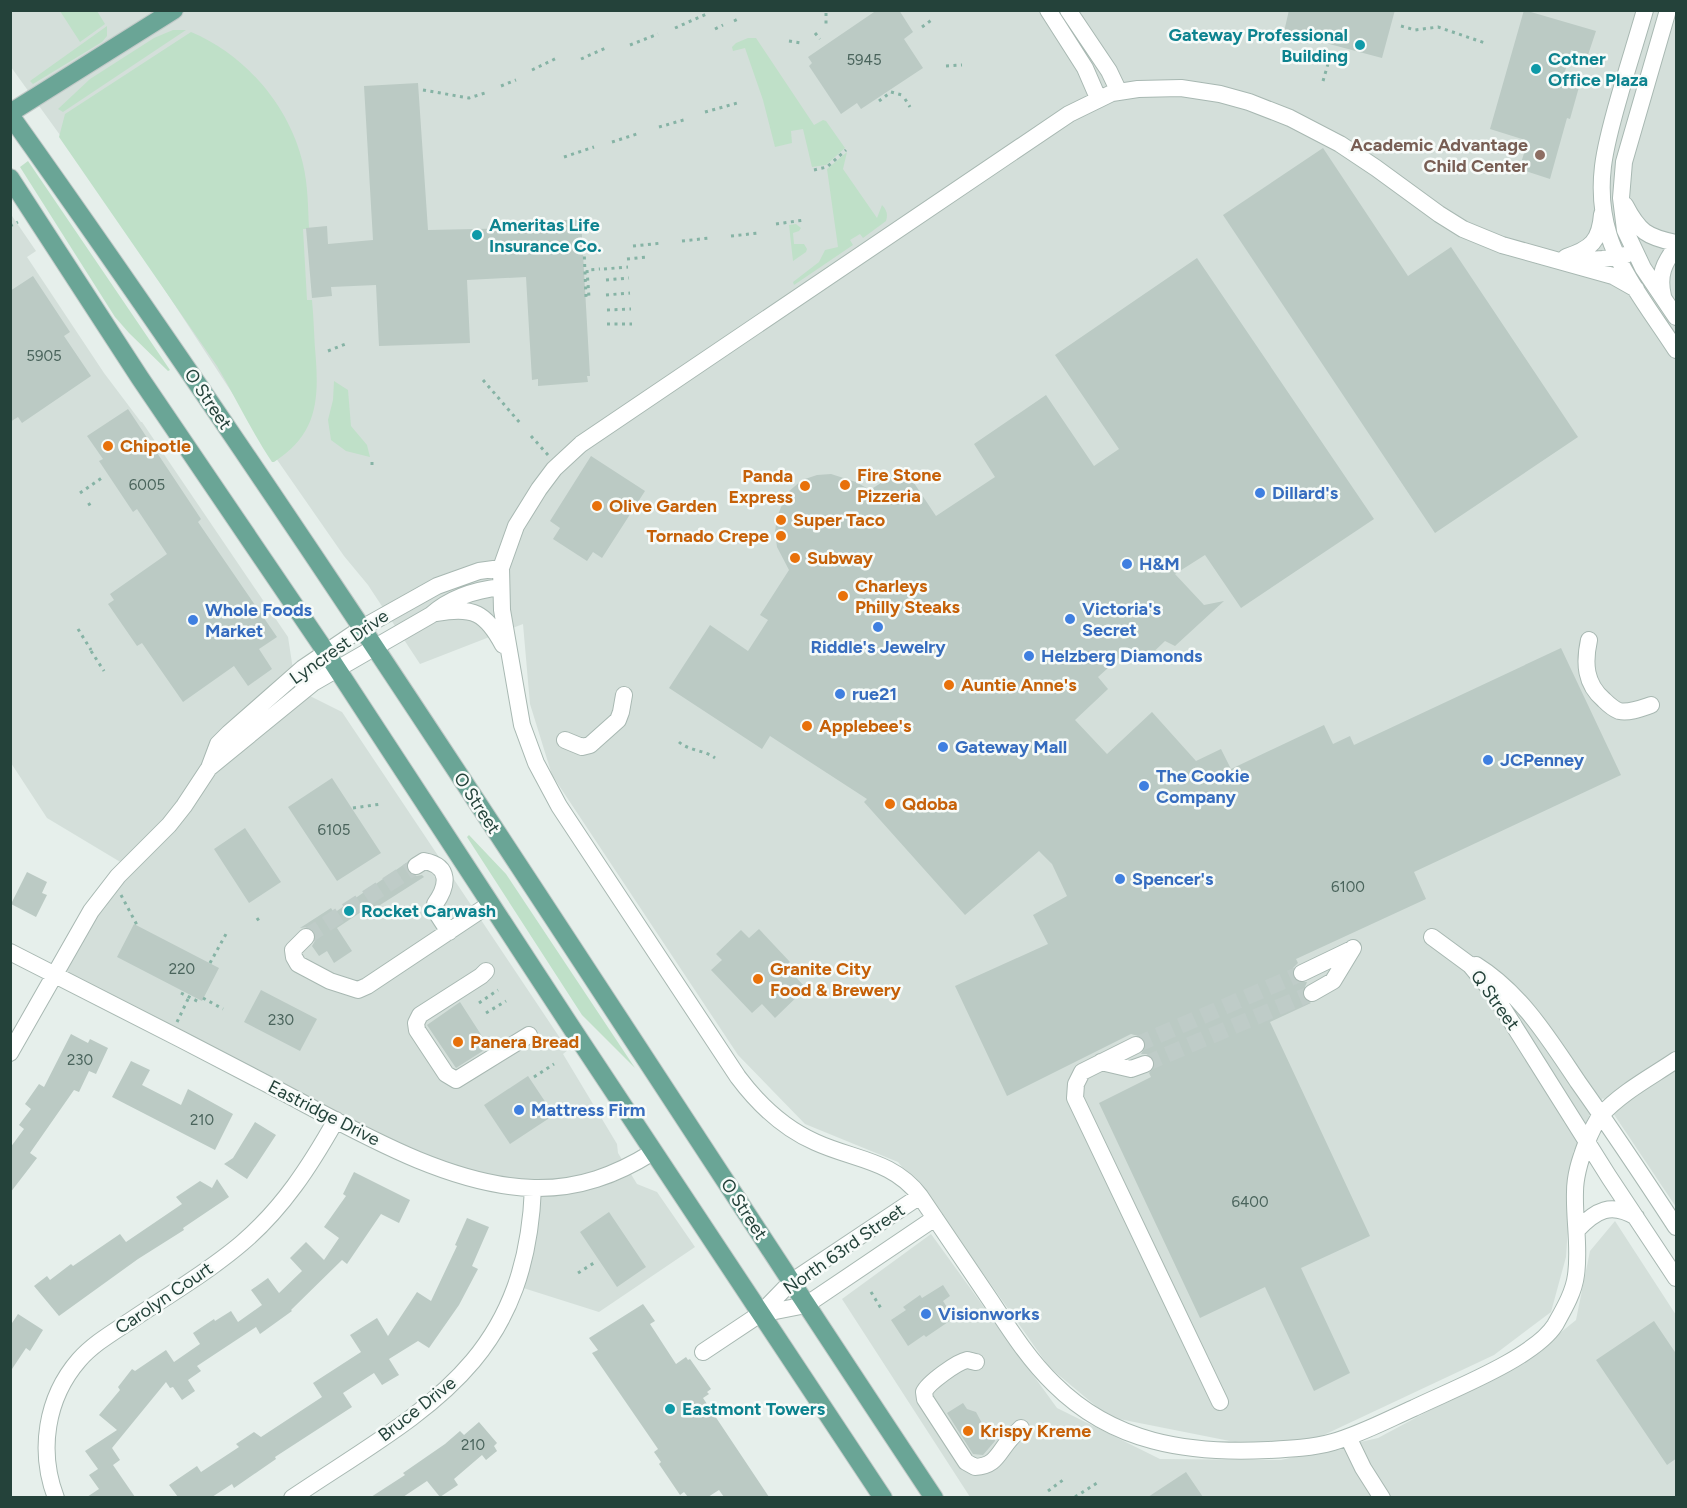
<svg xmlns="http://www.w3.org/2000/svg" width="1687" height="1508" viewBox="0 0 1687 1508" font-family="Figtree,sans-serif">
<rect width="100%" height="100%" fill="#e6efeb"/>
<path fill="#d4dfda" d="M1039,10L1053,30L1083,10L1676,11V1207L1603,1098L1573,1152L1566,1257L1551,1312L1494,1355L1311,1441L1250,1445L1109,1417L1049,1367L947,1222L898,1162L805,1124L738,1055L552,775L530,704L523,624L420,664L368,585L344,556L255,428L101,192L11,67L10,11Z
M10,213L36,251L27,257L104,373L141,422H142L288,637L294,676L229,733L302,692L342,712L568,1050L563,1054L617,1144L618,1153L637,1184L657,1192L695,1247L599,1312L517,1286L533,1188L464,1177L55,974L127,866L47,818L11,763Z
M1615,1221L1676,1315V1497H970L842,1299L931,1234L1057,1408L1160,1459L1281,1460L1378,1438L1533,1355L1576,1320L1590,1251Z"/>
<path fill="#bfe0c8" d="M60,11H97L105,24L80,42Z
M107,26V36L102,42L33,84L30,81Z
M173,30H186L63,112L58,109L90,79L154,38Z
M191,32C246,55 290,107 303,164C308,185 308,207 309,229H303L307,300H312C314,320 314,341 316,361C319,406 314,436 274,462H272C251,431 236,398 217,366L59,137L65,114Z
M748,38H756L814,125L823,120L826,121L845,148L826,165L812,167L803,129L791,131L792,143L775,147L763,100L745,48L733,51L732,47L736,43Z
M847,152L843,169L877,218L882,205C887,210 888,215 886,221L863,238L860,234L850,240L853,245L794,285L793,282L819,262L825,250L838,247L827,169Z
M28,161L170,370L168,371L129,333L115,317L20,167Z
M796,224L801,228L799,231L793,233L794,244H804L807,249L806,252L793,261L789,225Z
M334,381L348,390L351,426L367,445L370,457L346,451L331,440L328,420L333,400Z
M469,835L506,874L635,1068L582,1015L467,837Z"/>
<path fill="#bbcac4" d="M877,10H899L913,32L904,39L923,68L861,109L857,103L841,114L809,66L812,63L808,57Z
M1289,10H1395L1382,58L1284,32Z
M1524,10L1596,31L1588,55L1571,50L1562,82L1579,87L1570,119L1567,118L1550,179L1519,169L1528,141L1490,129Z
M418,83L428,230L523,228V223L581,219L590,376H587L588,382L538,386V379L532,380L526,277L467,280L470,343L379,346L376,285L331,287L332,296L312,298L306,228L327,226L328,244L373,240L364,86Z
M1323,148L1408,276L1451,247L1578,437L1435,533L1223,215Z
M1197,258L1374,519L1241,608L1205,555L1175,574L1204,605L1224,601L1175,646L1165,641L1142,663L1129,649L1098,677L1108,689L1075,720L1107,754L1152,712L1196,761L1221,749L1231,769L1324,725L1333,744L1350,736L1354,745L1561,648L1621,775L1414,872L1426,899L1296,959L1298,963L1293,968L1292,977L1297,982H1307L1302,994L1303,999L1311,1003L1270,1022L1370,1236L1301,1268L1350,1373L1314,1391L1265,1287L1200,1318L1099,1103L1151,1077L1149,1073L1155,1066V1061L1147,1054H1141L1146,1046L1142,1037L1131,1034L1007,1096L955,986L1048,944L1033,915L1067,896L1052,864L1039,851L965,915L864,802L867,799L770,736L762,749L669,688L710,625L748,651L768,620L760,615L789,570L777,547L775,532L777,517L787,493L802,480L817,475L831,474L856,482L870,490L904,468L936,516L995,477L974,444L1046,395L1094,466L1119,449L1055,355Z
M33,276L70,332L64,336L91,376L22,423L18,417L10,422V291Z
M128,409L201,519L198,522L277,637L259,649L272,669L248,686L234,666L183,702L142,643L137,646L108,604L114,600L110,594L167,554L137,509L133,512L99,461L103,459L87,436Z
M591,456L645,491L602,558L593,552L587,561L553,539L560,528L550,521Z
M332,778L381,853L337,881L288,807Z
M245,828L281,882L249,903L214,849Z
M406,863L407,871L411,875L416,876L422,875L424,877L366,914L364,910L337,928L352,951L334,963L327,951L319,956L312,946L316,939L314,930L308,927L300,928L331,908L334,913Z
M27,872L47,882L42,893L47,895L36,917L11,904Z
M134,924L219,968L202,1001L117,957Z
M759,929L790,962L785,966L806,988L775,1018L762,1004L752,1013L711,970L722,960L716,954L741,930L749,938Z
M261,990L317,1019L300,1051L244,1022Z
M460,1002L489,1047L456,1068L427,1025Z
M71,1034L88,1043L90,1039L108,1048L96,1074L89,1071L79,1092L74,1090L30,1153L37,1158L10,1193V1148L24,1129L19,1125L31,1109L25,1104L39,1084L44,1087Z
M131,1061L150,1070L142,1085L181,1105L188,1089L233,1114L215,1150L112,1097Z
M528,1076L554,1115L510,1144L484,1105Z
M255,1122L276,1135L247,1179L224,1164L233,1158Z
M354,1172L410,1200L399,1223L381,1214L347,1264L342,1260L291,1310L292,1311L260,1334L256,1327L197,1366L201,1371L188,1380L195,1391L182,1400L173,1387L170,1388L166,1382L112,1448L120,1460L113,1465L135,1497H87L99,1489L89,1475L98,1469L85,1451L117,1430L99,1415L120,1390L118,1387L132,1369L135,1371L166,1350L174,1362L200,1344L193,1333L214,1319L215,1321L231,1311L238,1322L262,1305L251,1290L268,1278L279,1293L302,1271L290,1258L306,1242L324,1260L339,1238L324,1227L346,1196L343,1194Z
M217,1179L229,1197L183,1228L184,1230L138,1259L59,1316L34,1286L47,1276L50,1280L71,1264L73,1266L120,1234L126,1242L182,1204L176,1197L200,1181L212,1188Z
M609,1212L646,1267L617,1287L580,1232Z
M467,1218L489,1227L472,1266L478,1269L459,1305L429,1348L418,1341L389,1359L399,1375L382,1385L374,1373L343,1393L352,1407L275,1457L276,1459L234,1488L232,1484L212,1497H178L169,1485L197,1466L201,1472L239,1447L236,1444L254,1432L261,1437L322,1397L313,1383L361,1352L350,1335L377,1318L388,1336L417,1292L431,1301L457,1246L455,1245Z
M943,1285L950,1296L943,1301L954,1318L926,1337L924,1335L908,1346L891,1320L906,1310L903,1307L920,1295L922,1298Z
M643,1304L655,1321L650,1324L676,1364L686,1357L688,1360L690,1359L711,1389L707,1392L709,1394L703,1398L769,1497H724L719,1490L708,1497H688L684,1492L680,1495L659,1464L661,1462L654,1452L658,1449L592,1353L598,1350L589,1338Z
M18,1314L43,1330L30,1351L26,1348L10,1372V1326Z
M1654,1321L1677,1355V1458L1667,1465L1596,1360Z
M963,1403L967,1409L976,1412L984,1427L994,1437L995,1441L983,1455L973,1454L947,1413Z
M479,1422L497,1443L494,1446L497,1451L486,1460L482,1455L454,1479L458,1485L440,1497L427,1481L403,1497H371L405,1475L403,1473L445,1444L460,1431L464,1435Z
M1186,1472L1203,1497H1148Z"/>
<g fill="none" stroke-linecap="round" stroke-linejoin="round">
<path stroke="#bfccc8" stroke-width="16" stroke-dasharray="16 8" stroke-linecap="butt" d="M306,937L416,866
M1136,1045L1302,973
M1145,1064L1312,993"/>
<g stroke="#a8b8b2" stroke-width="18">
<path id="minor" d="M1048,10L1085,68L1098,98
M1068,10L1109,71L1119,92
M1645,10C1637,38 1628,66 1620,94C1606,143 1593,185 1609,236C1621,274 1655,317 1676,350
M1668,10L1624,162L1621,198L1625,230L1643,268L1676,317
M1625,205C1639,232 1647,237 1676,243
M1566,257C1591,249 1600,241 1602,214
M1575,261L1603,259L1626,255
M1636,289L1613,276L1502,245L1463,229L1439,214L1376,168L1340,144L1290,118L1249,102L1220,94L1181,88L1138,89L1112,93L1069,114L581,444L554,469L539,489L516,526L501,568L502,610L522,725L536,763L559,806L738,1077C759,1105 783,1128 815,1142C854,1160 893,1160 920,1196C944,1231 967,1266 991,1301C1010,1330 1029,1360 1054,1384C1113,1443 1188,1454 1268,1450C1289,1449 1312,1448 1333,1442C1361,1434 1387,1420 1414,1408C1451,1390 1534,1358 1555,1325C1564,1309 1574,1292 1576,1275C1580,1247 1574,1220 1575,1192C1575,1175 1580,1160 1586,1144C1590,1134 1594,1124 1601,1115C1622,1092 1651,1077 1676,1060
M1663,296C1658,275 1664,263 1676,247
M437,613C473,606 486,613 503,645
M1589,640C1584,663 1585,684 1604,700C1608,704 1614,709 1619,711C1630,713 1642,708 1651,705
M565,740L582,747L590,745L618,720L621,712L624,695
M209,768L313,683L431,615C450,598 475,590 501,587
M416,866L424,861C451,866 448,886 435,904L436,912L449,932
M306,937L293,950L294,957L298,964L330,981L358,990L367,986L490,904
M1432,937L1470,965L1494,994L1609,1177L1676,1278
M10,952C97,996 183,1040 269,1085C348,1126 445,1186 534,1188C579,1189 616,1175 653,1152
M1476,965C1521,993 1549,1039 1578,1082C1612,1130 1644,1178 1676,1227
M486,971L481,976L420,1015L416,1023L417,1030L446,1074L456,1080L529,1035
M1302,973L1352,949
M1312,993L1333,981L1353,948
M1136,1045L1082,1072L1076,1084L1075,1098L1220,1402
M10,1053L91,911L118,876L169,825L184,806L209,768L218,744L229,733L303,668L362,628L437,586L479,571L501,568
M1101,1062L1131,1069L1145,1064
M1577,1230C1596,1210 1611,1202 1636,1217
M760,1314L806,1305L935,1218
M703,1352L760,1314L791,1282L920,1196
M976,1362C975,1362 968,1360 967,1360C957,1362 928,1383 924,1392L925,1399L966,1462L975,1467C994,1466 997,1456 1007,1443C1011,1438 1016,1433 1021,1428
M1348,1437L1363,1468L1382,1498
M56,1498C38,1451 46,1398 79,1360C93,1344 112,1333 130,1321C167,1296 208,1272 242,1243C283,1208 310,1166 336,1120
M292,1498C423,1410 526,1365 533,1188"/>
</g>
<g stroke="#c2cac8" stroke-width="20">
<path id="major" d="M10,113L174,10
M10,115C332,567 627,1036 934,1498
M10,178L140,378L326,652L573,1030L883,1498"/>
</g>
<path stroke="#86b3a5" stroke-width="3" stroke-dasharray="3 4.5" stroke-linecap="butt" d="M826,13V26
M734,21L738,19
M1401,26L1415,30L1438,27L1485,43
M922,27L933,19
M675,28L709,13
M715,29L723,25
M815,33L820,39
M789,41L801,43
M630,45L658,34
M581,59L608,47
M946,66L962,65
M532,70L559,57
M1323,81L1330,57
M501,86L516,80
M423,90L469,98L485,93
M905,99L910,107
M879,101L891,92L902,95
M705,112L741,102
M659,127L687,119
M612,142L640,133
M564,157L594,147
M814,170L827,167L846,150
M776,224L804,220
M584,225H595
M10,226L18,222
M731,236L759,233
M682,241L710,238
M633,246L662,243
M598,247L584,248L586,297H589L587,270L600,269
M627,259L647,257
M604,269L628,267
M606,280L629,278
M606,295L630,293
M607,310L631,309
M607,324H632
M328,351L348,343
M483,380L520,423
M531,436L548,455
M372,465V458
M80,493L103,477
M88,505L93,502
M78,629L91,650
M91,651L104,671
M679,742C689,751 705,750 715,758
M353,808L381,804
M121,895L137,925
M257,918L261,924
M210,963L226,934
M181,993L201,1003
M203,998L223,1009
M479,1003L498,990
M486,1013L506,1001
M177,1022L189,997
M534,1077L554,1064
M578,1273L597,1261
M871,1292L882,1310
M1048,1491L1063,1480
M1075,1497L1097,1483"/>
<use href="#minor" stroke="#fff" stroke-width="16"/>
<use href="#major" stroke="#6aa596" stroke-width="18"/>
</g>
<g fill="#0f9aa8" stroke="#f7fbf9" stroke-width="2">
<circle cx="1360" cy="45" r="6"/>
<circle cx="1536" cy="69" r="6"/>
<circle cx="477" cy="235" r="6"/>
<circle cx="349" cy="911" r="6"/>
<circle cx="670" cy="1409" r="6"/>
</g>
<circle fill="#8d6e63" stroke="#f7fbf9" stroke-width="2" cx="1540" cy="155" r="6"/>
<g fill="#e8710a" stroke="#f7fbf9" stroke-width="2">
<circle cx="108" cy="446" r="6"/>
<circle cx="845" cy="485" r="6"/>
<circle cx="805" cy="486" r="6"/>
<circle cx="597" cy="506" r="6"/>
<circle cx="781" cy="520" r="6"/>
<circle cx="781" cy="536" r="6"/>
<circle cx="795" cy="558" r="6"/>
<circle cx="843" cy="596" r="6"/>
<circle cx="949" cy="685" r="6"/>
<circle cx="807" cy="726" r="6"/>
<circle cx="890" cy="804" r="6"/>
<circle cx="758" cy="979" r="6"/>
<circle cx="458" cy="1042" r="6"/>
<circle cx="968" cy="1431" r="6"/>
</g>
<g fill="#3f7fe0" stroke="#f7fbf9" stroke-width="2">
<circle cx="1260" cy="493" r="6"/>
<circle cx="1127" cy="564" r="6"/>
<circle cx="1070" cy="619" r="6"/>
<circle cx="193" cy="620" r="6"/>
<circle cx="878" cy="627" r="6"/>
<circle cx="1029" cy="656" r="6"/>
<circle cx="840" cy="694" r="6"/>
<circle cx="943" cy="747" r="6"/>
<circle cx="1488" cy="760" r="6"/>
<circle cx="1144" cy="786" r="6"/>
<circle cx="1120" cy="879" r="6"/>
<circle cx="519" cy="1110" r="6"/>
<circle cx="926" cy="1314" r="6"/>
</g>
<g text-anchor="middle" stroke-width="5" stroke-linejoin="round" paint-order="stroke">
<g font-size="15" fill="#4a645c">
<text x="864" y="65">5945</text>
<text x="44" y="361">5905</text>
<text x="147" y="490">6005</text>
<text x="334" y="835">6105</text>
<text x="1348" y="892">6100</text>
<text x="182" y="974">220</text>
<text x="281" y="1025">230</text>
<text x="80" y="1065">230</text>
<text x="202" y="1125">210</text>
<text x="1250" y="1207">6400</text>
<text x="473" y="1450">210</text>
</g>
<g font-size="18" font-weight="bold" fill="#0d838f" stroke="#f7fbf9" text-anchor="start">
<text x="1348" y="41" text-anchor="end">Gateway Professional<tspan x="1348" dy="21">Building</tspan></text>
<text x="1548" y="65">Cotner<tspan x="1548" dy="21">Office Plaza</tspan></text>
<text x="489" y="231">Ameritas Life<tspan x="489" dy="21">Insurance Co.</tspan></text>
<text x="361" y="917">Rocket Carwash</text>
<text x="682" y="1415">Eastmont Towers</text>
</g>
<g font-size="18" font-weight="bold" fill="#785e54" stroke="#f7fbf9" text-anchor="end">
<text x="1528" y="151">Academic Advantage<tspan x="1528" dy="21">Child Center</tspan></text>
</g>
<g font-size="18" fill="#24423a" stroke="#f7fbf9">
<text transform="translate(208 399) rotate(56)" y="6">O Street</text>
<text transform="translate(339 647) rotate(-35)" y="6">Lyncrest Drive</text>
<text transform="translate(477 803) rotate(57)" y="6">O Street</text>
<text transform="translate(1495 1000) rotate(54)" y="6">Q Street</text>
<text transform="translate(324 1113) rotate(27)" y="6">Eastridge Drive</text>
<text transform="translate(744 1209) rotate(57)" y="6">O Street</text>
<text transform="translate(844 1249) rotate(-35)" y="6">North 63rd Street</text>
<text transform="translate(164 1298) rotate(-34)" y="6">Carolyn Court</text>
<text transform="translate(417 1409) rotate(-38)" y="6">Bruce Drive</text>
</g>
<g font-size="18" font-weight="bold" fill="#c56008" stroke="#f7fbf9" text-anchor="start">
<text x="120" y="452">Chipotle</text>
<text x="857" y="481">Fire Stone<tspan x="857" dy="21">Pizzeria</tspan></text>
<text x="793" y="482" text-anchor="end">Panda<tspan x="793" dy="21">Express</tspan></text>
<text x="609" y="512">Olive Garden</text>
<text x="793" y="526">Super Taco</text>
<text x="769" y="542" text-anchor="end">Tornado Crepe</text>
<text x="807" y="564">Subway</text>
<text x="855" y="592">Charleys<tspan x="855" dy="21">Philly Steaks</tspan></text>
<text x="961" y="691">Auntie Anne's</text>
<text x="819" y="732">Applebee's</text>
<text x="902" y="810">Qdoba</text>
<text x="770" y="975">Granite City<tspan x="770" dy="21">Food &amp; Brewery</tspan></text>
<text x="470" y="1048">Panera Bread</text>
<text x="980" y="1437">Krispy Kreme</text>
</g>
<g font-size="18" font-weight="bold" fill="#366cbe" stroke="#f7fbf9" text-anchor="start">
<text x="1272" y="499">Dillard's</text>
<text x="1139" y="570">H&amp;M</text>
<text x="1082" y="615">Victoria's<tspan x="1082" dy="21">Secret</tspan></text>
<text x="205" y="616">Whole Foods<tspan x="205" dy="21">Market</tspan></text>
<text x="878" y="653" text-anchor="middle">Riddle's Jewelry</text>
<text x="1041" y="662">Helzberg Diamonds</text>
<text x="852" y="700">rue21</text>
<text x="955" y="753">Gateway Mall</text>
<text x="1500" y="766">JCPenney</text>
<text x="1156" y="782">The Cookie<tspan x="1156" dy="21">Company</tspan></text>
<text x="1132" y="885">Spencer's</text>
<text x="531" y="1116">Mattress Firm</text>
<text x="938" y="1320">Visionworks</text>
</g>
</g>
<rect width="1687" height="1508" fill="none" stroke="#24423a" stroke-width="24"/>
</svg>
